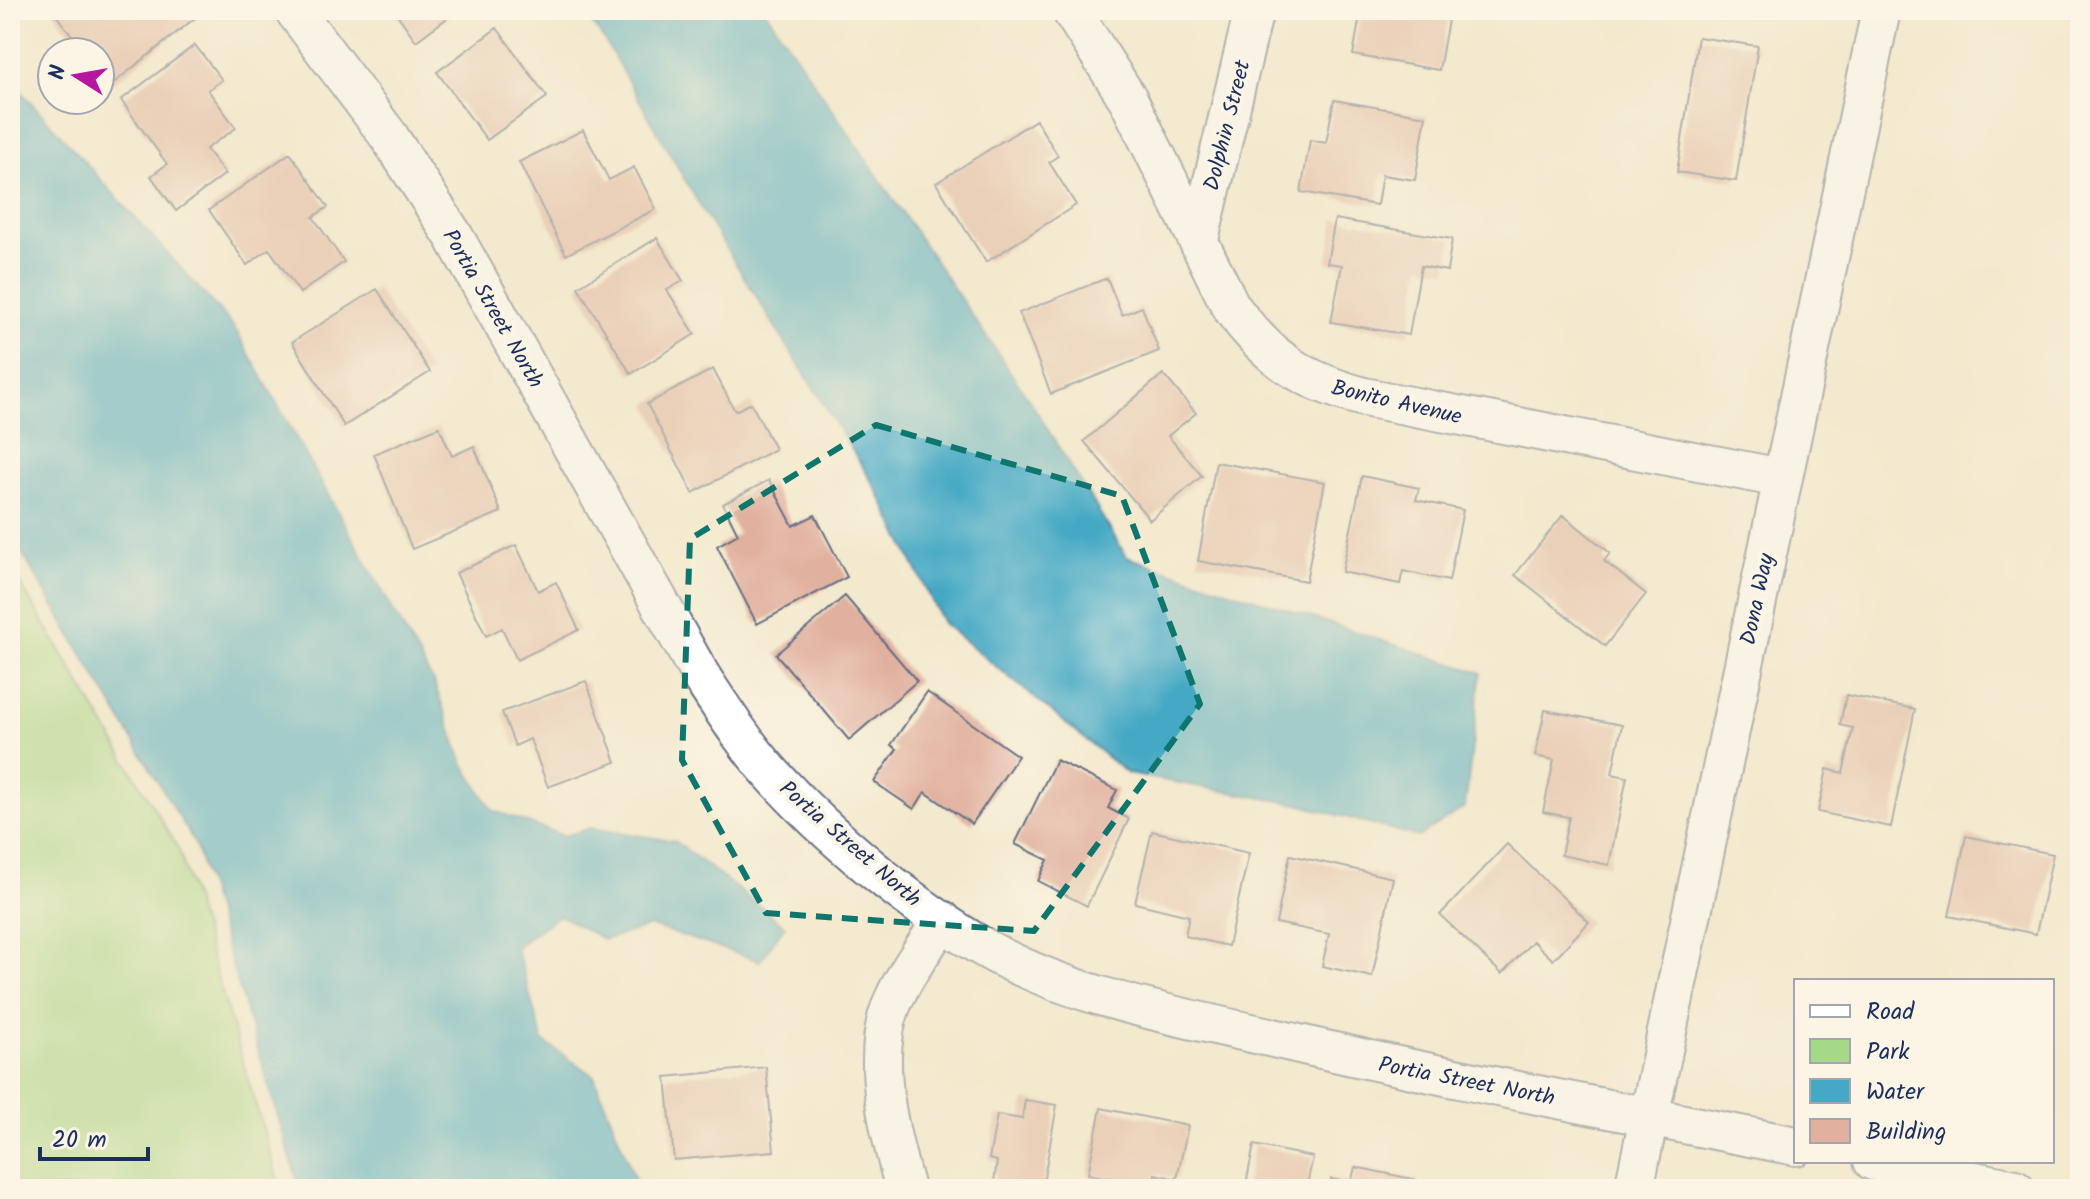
<svg xmlns="http://www.w3.org/2000/svg" width="2090" height="1199" viewBox="0 0 2090 1199" font-family="Kalam,sans-serif">
<rect width="100%" height="100%" fill="#fcf5e5"/>
<filter id="ink" filterUnits="userSpaceOnUse"><feTurbulence type="fractalNoise" baseFrequency=".0125" numOctaves="2"/><feDisplacementMap in="SourceGraphic" scale="16" xChannelSelector="R" yChannelSelector="G"/><feConvolveMatrix kernelMatrix="1 2 1 2 8 2 1 2 1" color-interpolation-filters="sRGB"/></filter>
<filter id="wash" filterUnits="userSpaceOnUse"><feTurbulence type="fractalNoise" baseFrequency=".006" numOctaves="4" result="noise"/><feDisplacementMap in="SourceGraphic" scale="32" xChannelSelector="R" yChannelSelector="G"/><feGaussianBlur stdDeviation="1.8" result="paint"/><feColorMatrix in="noise" values="0 0 0 0 0 0 0 0 0 0 0 0 0 0 0 0 0 1.4 0 .05"/><feComposite in="paint" operator="in"/></filter>
<g filter="url(#wash)">
<rect width="100%" height="100%" fill="#f3e9ce"/>
<path fill="#a5d988" stroke="#608473" stroke-width="2" d="M10,566L179,850L281,1189H10Z"/>
<path fill="#45a9c5" stroke="#306c92" stroke-width="2" d="M582,10H765L1032,404L1127,557L1481,673L1465,807L1418,837L1297,804L1128,774L943,623L876,488L707,218L605,41Z
M10,79L234,327L435,685L463,763L492,810L564,836L590,828L675,841L785,926L760,961L651,926L604,940L559,915L516,947L543,1041L594,1076L639,1189H300L195,844L19,548L10,541Z"/>
<g id="blocks">
<path fill="#e1b09f" d="M52,10H189L195,18L111,85L100,71V52H85Z
M394,10H458L416,41Z
M1361,10H1435L1434,17L1448,20L1439,70L1353,55Z
M497,28L547,97L487,140L437,72Z
M1698,37L1758,46L1736,181L1677,172Z
M195,45L222,80L208,90L236,128L206,149L225,174L176,211L151,176L167,164L121,100Z
M1334,100L1426,116L1415,180L1382,175L1377,205L1301,192L1310,140L1326,143Z
M1036,120L1058,156L1049,162L1076,205L986,262L936,183Z
M583,130L609,180L634,167L656,209L566,255L519,162Z
M290,153L328,207L313,217L344,262L300,293L269,249L247,265L209,210Z
M1335,219L1452,239L1447,271L1421,266L1409,335L1331,322L1342,265L1327,263Z
M657,238L683,281L667,290L695,334L631,374L578,287Z
M1107,278L1122,315L1142,307L1159,351L1051,394L1019,313Z
M377,289L430,372L344,426L292,342Z
M713,369L735,411L751,403L775,449L693,493L647,404Z
M1163,374L1196,413L1168,436L1202,476L1150,520L1084,441Z
M439,427L452,456L474,446L501,512L412,549L374,454Z
M1216,462L1325,482L1306,581L1198,561Z
M1362,476L1419,488L1416,500L1463,510L1449,581L1403,571L1400,584L1342,572Z
M769,480L793,526L815,515L847,577L757,624L717,546L738,534L723,504Z
M1563,515L1610,553L1604,561L1646,594L1605,646L1515,575Z
M516,545L538,591L556,582L579,630L517,660L502,628L486,636L456,573Z
M845,596L917,681L849,740L776,654Z
M586,681L616,762L548,787L530,739L515,746L502,712Z
M927,692L1018,756L972,824L925,792L914,809L874,782L897,749L891,745Z
M1846,695L1915,709L1891,827L1818,812L1827,769L1843,773L1853,728L1840,725Z
M1545,710L1622,725L1612,774L1627,777L1609,865L1561,855L1569,817L1543,812L1554,760L1535,756Z
M1056,760L1117,790L1108,808L1129,819L1087,906L1038,881L1048,860L1015,844Z
M1152,831L1249,853L1228,946L1185,936L1189,916L1135,903Z
M1966,836L2053,854L2036,934L1949,916Z
M1507,844L1589,922L1553,960L1533,941L1502,974L1440,915Z
M1290,855L1393,878L1372,977L1322,966L1329,934L1276,923Z
M766,1067L774,1151L674,1160L666,1077Z
M1025,1100L1057,1105L1042,1189H993L997,1161L989,1159L997,1115L1022,1119Z
M1101,1108L1188,1126L1177,1179L1155,1174L1153,1187L1088,1174Z
M1254,1145L1313,1157L1306,1189H1245Z
M1355,1167L1417,1180L1416,1189H1329L1331,1179L1351,1183Z"/>
</g>
</g>
<g filter="url(#ink)">
<use href="#blocks" fill-opacity="0" stroke="#677085" stroke-width="2"/>
<g fill="none" stroke-linecap="round" stroke-linejoin="round">
<g stroke="#677085" stroke-width="42">
<path id="street" d="M294,10L388,135L453,235L702,678C723,710 745,744 771,773C826,835 914,908 986,949C1069,996 1176,1016 1269,1037C1443,1078 1620,1111 1796,1146
M1071,10L1128,99L1231,307C1269,359 1301,380 1364,397L1781,478
M1199,239L1254,10
M1873,1161L2015,1189
M905,1189C890,1135 870,1060 891,1006C903,976 925,948 942,920
M1634,1189L1881,10"/>
</g>
<use href="#street" stroke="#fff" stroke-width="38"/>
</g>
</g>
<path d="M0 0H2090V1199H0ZM876,425L1122,496L1200,704L1034,931L766,913L682,760L690,539Z" fill="#f3e9ce" fill-opacity=".55" fill-rule="evenodd"/>
<path fill="none" stroke="#0f766e" stroke-width="6" stroke-dasharray="16 10" stroke-linejoin="round" d="M876,425L1122,496L1200,704L1034,931L766,913L682,760L690,539Z"/>
<g text-anchor="middle" stroke-width="8" stroke-linejoin="round" paint-order="stroke">
<g font-size="22" fill="#1b2f5e" stroke="#fcf5e5">
<text transform="translate(1226 125) rotate(-76)" y="8">Dolphin Street</text>
<text transform="translate(494 308) rotate(60)" y="8">Portia Street North</text>
<text transform="translate(1397 401) rotate(13)" y="8">Bonito Avenue</text>
<text transform="translate(1756 599) rotate(-78)" y="8">Dona Way</text>
<text transform="translate(851 843) rotate(41)" y="8">Portia Street North</text>
<text transform="translate(1467 1080) rotate(11)" y="8">Portia Street North</text>
</g>
</g>
<rect width="2090" height="1199" fill="none" stroke="#fcf5e5" stroke-width="40"/>
<rect x="1794" y="979" width="260" height="184" fill="#fcf5e5" stroke="#a2a6af" stroke-width="2"/>
<rect x="1810" y="1005" width="40" height="12" fill="#ffffff" stroke="#a2a6af" stroke-width="2"/>
<text x="1866" y="1019" font-size="24" fill="#1b2f5e">Road</text>
<rect x="1810" y="1039" width="40" height="24" fill="#a5d988" stroke="#a2a6af" stroke-width="2"/>
<text x="1866" y="1059" font-size="24" fill="#1b2f5e">Park</text>
<rect x="1810" y="1079" width="40" height="24" fill="#45a9c5" stroke="#a2a6af" stroke-width="2"/>
<text x="1866" y="1099" font-size="24" fill="#1b2f5e">Water</text>
<rect x="1810" y="1119" width="40" height="24" fill="#e1b09f" stroke="#a2a6af" stroke-width="2"/>
<text x="1866" y="1139" font-size="24" fill="#1b2f5e">Building</text>
<g transform="translate(76 76) rotate(281)"><circle r="38" fill="#fcf5e5" stroke="#a2a6af" stroke-width="2"/>
<path d="M0-6L14 30L0 20L-14 30Z" fill="#b5179e"/>
<text y="-12" font-size="22" font-weight="bold" text-anchor="middle" fill="#1b2f5e">N</text>
</g>
<path d="M40 1147v12h108v-12" fill="none" stroke="#1b2f5e" stroke-width="4"/>
<text x="52" y="1147" font-size="24" fill="#1b2f5e" stroke="#fcf5e5" stroke-width="6" paint-order="stroke">20 m</text>
</svg>
